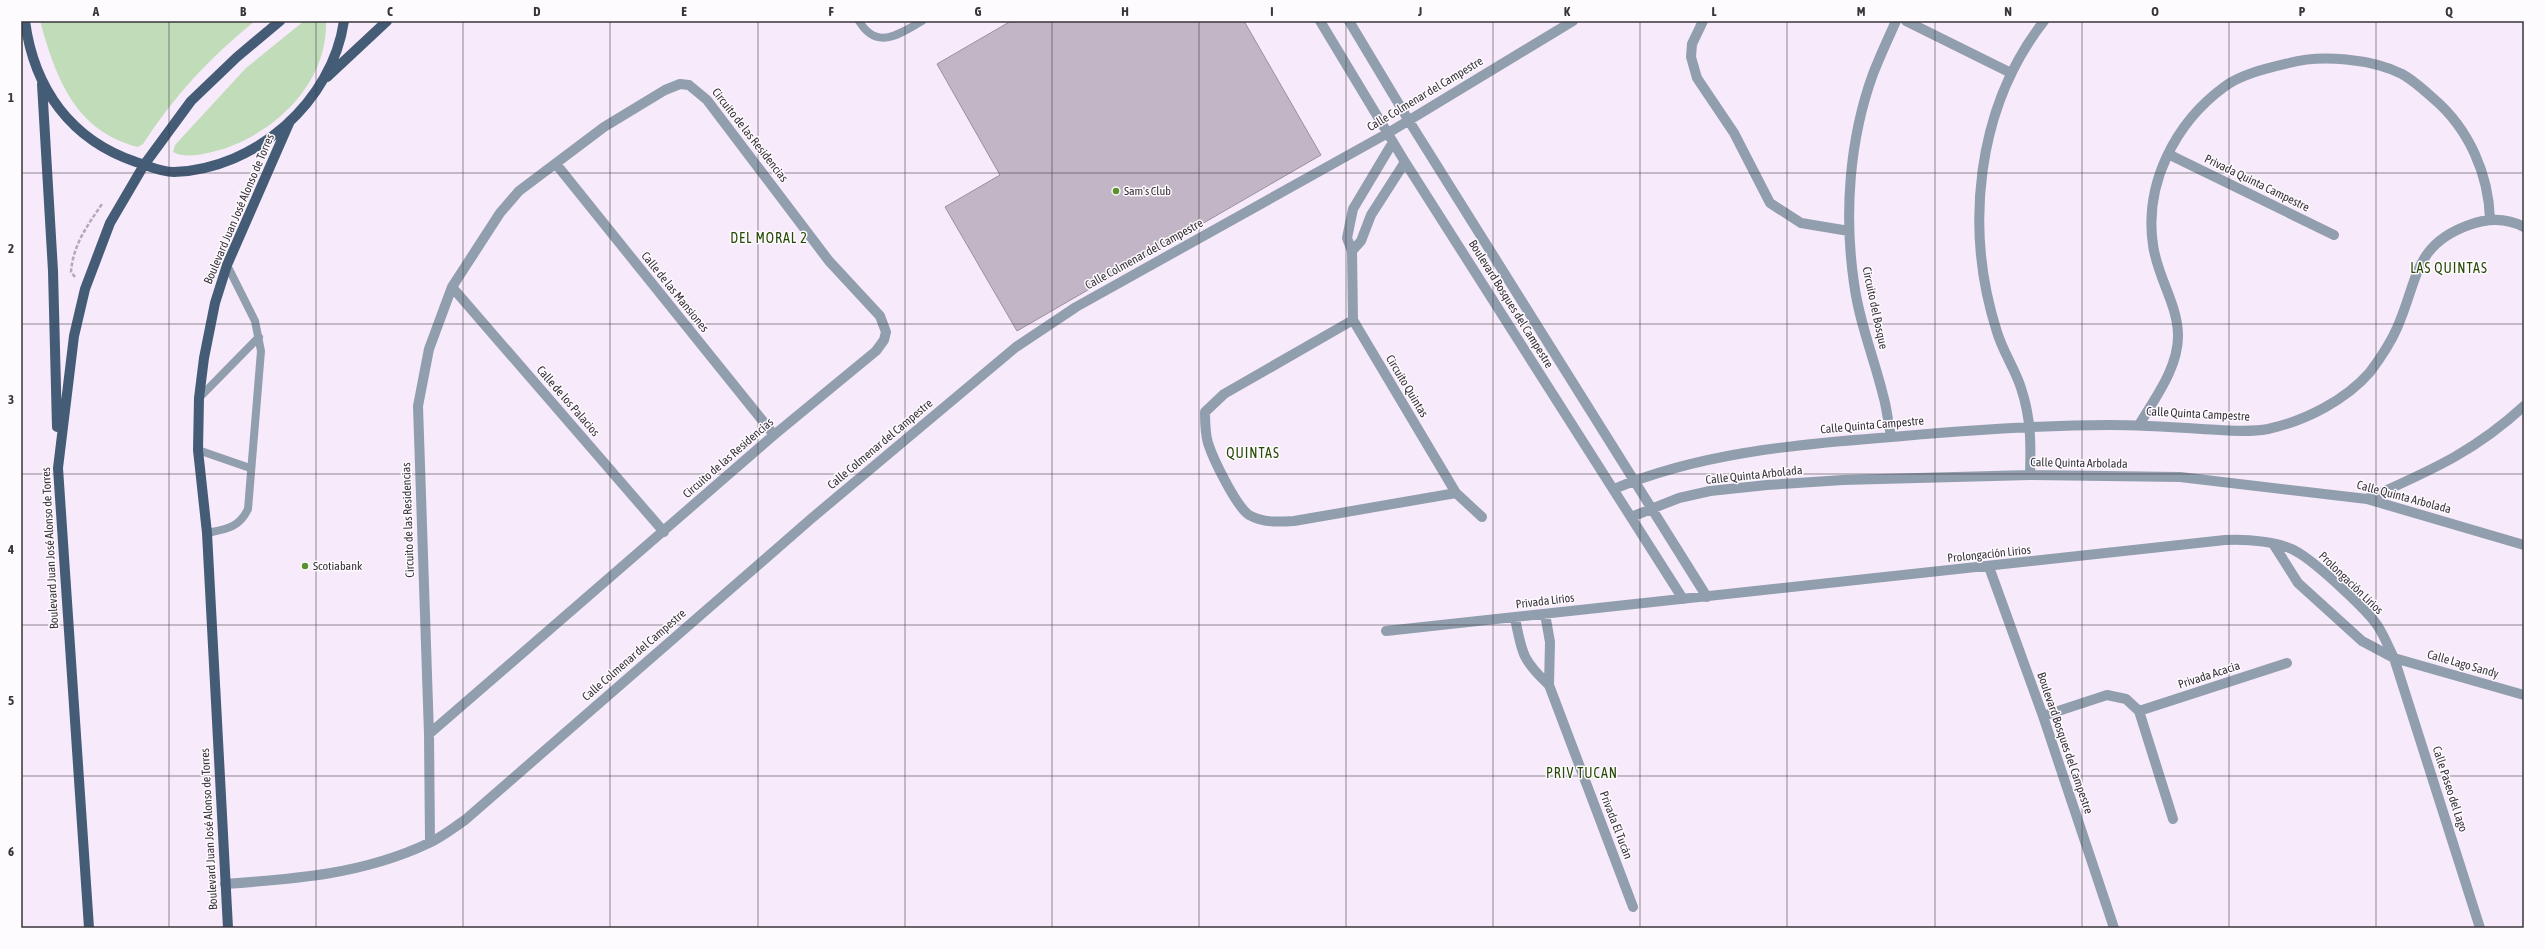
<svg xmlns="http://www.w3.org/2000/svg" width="2545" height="949" viewBox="0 0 2545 949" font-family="'Asap Condensed',sans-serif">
<rect width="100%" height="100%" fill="#f7eafb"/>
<path fill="#c0dcb9" d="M40,21H255C211,56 173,97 143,144L138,147C75,131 56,78 40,21Z
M304,21H326C328,86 270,138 212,152C200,155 183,158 173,152L175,145L246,68Z"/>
<path fill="#c2b6c6" stroke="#9b8f9f" d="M1011,21H1244L1321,155L1017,331L945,207L1000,175L937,64Z"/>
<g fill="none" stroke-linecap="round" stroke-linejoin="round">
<path stroke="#b4aab7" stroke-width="2.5" stroke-dasharray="4 2" stroke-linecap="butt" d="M75,277L71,272C73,245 87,226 102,204"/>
<path stroke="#919eae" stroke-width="8" d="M859,21C877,51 899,34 922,21
M199,398L259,337
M198,450L250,468
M207,533C226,529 239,528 248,509L261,351L255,321L227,265"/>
<path stroke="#919eae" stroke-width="10" d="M1320,21L1405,162L1683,599
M1349,21L1409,121L1707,597
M1703,21L1692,44L1691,57L1697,78L1734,133L1770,203L1801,223L1849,231
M1906,21L2011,73
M1393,142L1353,209L1347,238L1352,251L1353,320L1456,493L1482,517
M2168,154L2334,235
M556,164L774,435
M1352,251L1361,241L1371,215L1405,162
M452,287L664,532
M1353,320L1224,394L1205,412C1205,423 1205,433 1208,443C1213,459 1236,506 1249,515C1263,523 1279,522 1294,521L1456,493
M2139,425C2155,398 2179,367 2178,334C2177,303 2157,276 2153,245C2144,184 2175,123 2224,87C2241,74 2268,68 2289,63C2321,54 2372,59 2402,74C2413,80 2425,91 2434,99C2469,129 2489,175 2490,220
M1891,436C1888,423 1887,408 1883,395C1874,358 1859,322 1854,283C1844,215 1849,140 1873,74C1880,56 1888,39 1896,21
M2030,475C2031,443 2031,418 2021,388C2015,369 2003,352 1997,332C1964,229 1976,108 2044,21
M1614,489C1697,454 1790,445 1879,438C1956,431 2032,425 2110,425C2140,425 2171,427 2202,429C2223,430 2247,433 2268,429C2305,421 2346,400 2370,372C2379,360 2391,342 2397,328C2418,281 2413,245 2469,225C2488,218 2507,218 2524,227
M2367,499C2429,471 2473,453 2524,406
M1631,517L1679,498L1710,491L1767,485L1843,480L2030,475L2180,477L2367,499L2524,545
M2274,545L2298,583L2362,641L2394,658L2524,695
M1989,567L2043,716L2114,928
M1545,614L1550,642L1549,685L1633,907
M1515,618C1522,653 1522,660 1549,685
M1386,631L2225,540C2246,539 2281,541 2299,553C2317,564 2369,611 2379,628C2385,638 2389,648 2394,658L2480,928
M2139,711L2287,663
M2043,716L2107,695L2126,699L2139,711L2173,819
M429,734L774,435L876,351L884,340L886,332L880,316L829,261L707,100L689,85L680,84L665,90L604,127L519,191L500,213L452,287L429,349L418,406L429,734L430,842
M225,884C296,879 364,874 429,843C442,837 453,828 465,820L812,518L1016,347L1076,307L1388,133L1573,21"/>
<path stroke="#455c77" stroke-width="10" d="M25,21C34,89 71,140 136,162C149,166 160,172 174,172C256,169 332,102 344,21
M327,77L387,21
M42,84L53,271L57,427
M89,928L58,468L74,336L85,289L110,223L144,165L191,101L237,57L280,21
M228,928L207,533L198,450L199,398L204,358L215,303L227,265L290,121"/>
</g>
<path fill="none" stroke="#39343b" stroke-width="1" stroke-opacity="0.55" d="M169,21V928M316,21V928M463,21V928M610,21V928M758,21V928M905,21V928M1052,21V928M1199,21V928M1346,21V928M1493,21V928M1640,21V928M1787,21V928M1935,21V928M2082,21V928M2229,21V928M2376,21V928M21,173H2524M21,324H2524M21,474H2524M21,625H2524M21,776H2524"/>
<g fill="#59912d" stroke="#fefbff" stroke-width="1.5">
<circle cx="1116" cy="191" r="4"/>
<circle cx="305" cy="566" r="4"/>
</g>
<g text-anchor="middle" stroke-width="3" stroke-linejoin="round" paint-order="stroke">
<g font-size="12" fill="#39343b" stroke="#fefbff">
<text transform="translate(1425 94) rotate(-31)" y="4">Calle Colmenar del Campestre</text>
<text transform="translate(750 135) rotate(52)" y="4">Circuito de las Residencias</text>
<text transform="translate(2257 183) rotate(26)" y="4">Privada Quinta Campestre</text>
<text transform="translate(239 209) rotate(-67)" y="4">Boulevard Juan José Alonso de Torres</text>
<text transform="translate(1144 254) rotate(-29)" y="4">Calle Colmenar del Campestre</text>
<text transform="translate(675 292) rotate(51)" y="4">Calle de las Mansiones</text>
<text transform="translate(1511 304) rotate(58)" y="4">Boulevard Bosques del Campestre</text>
<text transform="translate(1875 308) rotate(78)" y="4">Circuito del Bosque</text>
<text transform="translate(1407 386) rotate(59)" y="4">Circuito Quintas</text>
<text transform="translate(568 401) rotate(49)" y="4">Calle de los Palacios</text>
<text transform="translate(2198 414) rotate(3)" y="4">Calle Quinta Campestre</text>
<text transform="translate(1872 425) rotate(-5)" y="4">Calle Quinta Campestre</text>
<text transform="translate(880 444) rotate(-40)" y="4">Calle Colmenar del Campestre</text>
<text transform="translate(728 458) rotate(-41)" y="4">Circuito de las Residencias</text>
<text transform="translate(2079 463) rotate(1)" y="4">Calle Quinta Arbolada</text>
<text transform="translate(1754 475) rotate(-6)" y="4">Calle Quinta Arbolada</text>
<text transform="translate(2404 497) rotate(15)" y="4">Calle Quinta Arbolada</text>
<text transform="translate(408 520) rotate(-92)" y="4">Circuito de las Residencias</text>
<text transform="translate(50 548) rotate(-93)" y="4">Boulevard Juan José Alonso de Torres</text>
<text transform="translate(1989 554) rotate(-6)" y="4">Prolongación Lirios</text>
<text transform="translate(2351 583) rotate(44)" y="4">Prolongación Lirios</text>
<text transform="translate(1545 601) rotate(-7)" y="4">Privada Lirios</text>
<text transform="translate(634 655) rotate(-41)" y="4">Calle Colmenar del Campestre</text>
<text transform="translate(2463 664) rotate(16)" y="4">Calle Lago Sandy</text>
<text transform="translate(2209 675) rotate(-18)" y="4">Privada Acacia</text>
<text transform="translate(2065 743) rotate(71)" y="4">Boulevard Bosques del Campestre</text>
<text transform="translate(2450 789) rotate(72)" y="4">Calle Paseo del Lago</text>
<text transform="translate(1616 825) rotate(69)" y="4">Privada El Tucán</text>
<text transform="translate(209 829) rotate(-93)" y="4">Boulevard Juan José Alonso de Torres</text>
</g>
<g font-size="12" fill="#39343b" stroke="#fefbff" text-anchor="start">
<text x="1124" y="195">Sam's Club</text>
<text x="313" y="570">Scotiabank</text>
</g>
<g font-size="14" letter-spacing="1" fill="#264905" stroke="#fefbff">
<text x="769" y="243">DEL MORAL 2</text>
<text x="2449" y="273">LAS QUINTAS</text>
<text x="1253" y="458">QUINTAS</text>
<text x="1582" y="778">PRIV TUCAN</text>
</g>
</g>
<rect width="2545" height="949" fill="none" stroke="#fefbff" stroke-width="44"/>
<rect x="22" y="22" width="2501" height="905" fill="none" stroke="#39343b" stroke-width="1.5"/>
<g font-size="13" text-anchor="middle" font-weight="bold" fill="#39343b">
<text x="96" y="16">A</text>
<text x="243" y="16">B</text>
<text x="390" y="16">C</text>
<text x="537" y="16">D</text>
<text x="684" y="16">E</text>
<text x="831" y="16">F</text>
<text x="978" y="16">G</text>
<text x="1125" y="16">H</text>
<text x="1272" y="16">I</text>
<text x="1420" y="16">J</text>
<text x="1567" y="16">K</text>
<text x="1714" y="16">L</text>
<text x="1861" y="16">M</text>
<text x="2008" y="16">N</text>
<text x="2155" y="16">O</text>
<text x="2302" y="16">P</text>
<text x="2449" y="16">Q</text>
<text x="11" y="102">1</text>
<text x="11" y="253">2</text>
<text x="11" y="404">3</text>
<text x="11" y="554">4</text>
<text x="11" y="705">5</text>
<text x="11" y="856">6</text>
</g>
</svg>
